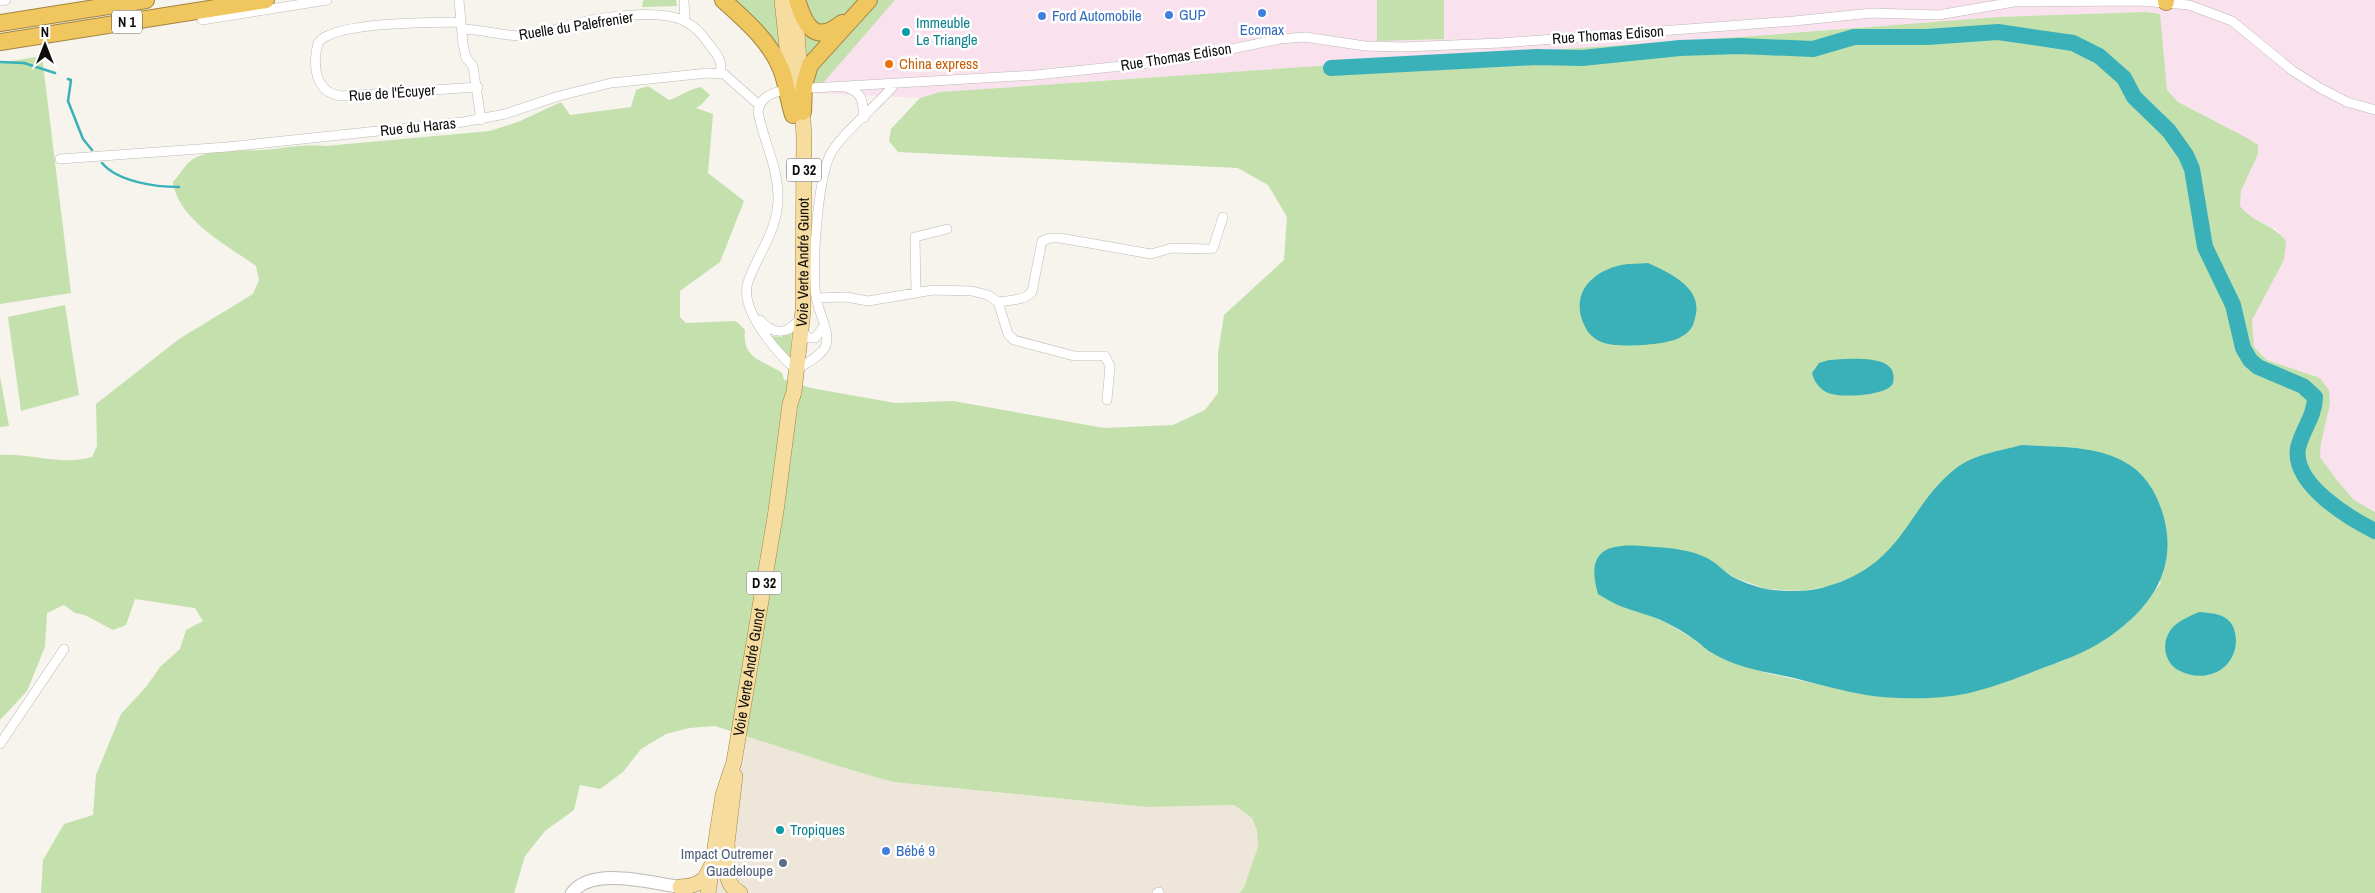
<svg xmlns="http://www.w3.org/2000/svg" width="2375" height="893" viewBox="0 0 2375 893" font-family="'Archivo Narrow',sans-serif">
<rect width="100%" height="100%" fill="#f7f3ed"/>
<path fill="#f9e2ee" d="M895,0H2375V512L2354,500L2336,479L2320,457L2321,443L2330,404L2328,390L2320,378L2267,360L2254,347L2252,320L2284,260L2278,230L2247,216L2240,206L2241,191L2258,154V145L2249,139L2178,102L2167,90L2159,14L2146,12L1998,17L1753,36L940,92L920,98L812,93Z"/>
<path fill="#ede6d9" d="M731,731L838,766L893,782L1147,807L1234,805L1252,818L1257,831L1258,847L1244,887L1240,893H704Z"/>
<path fill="#c3e0ad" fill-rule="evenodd" d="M643,0H676L677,6L642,7Z
M731,0H779L785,67L777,51L775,42Z
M782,0H895L824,82L802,103Z
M1377,0H1444V39L1377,41Z
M2146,12L2160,14L2167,90L2178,102L2249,139L2258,145V154L2241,191L2240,206C2254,224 2272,223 2286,241L2284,260L2252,320L2254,347L2267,360L2320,378L2329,390L2330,404L2321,443L2320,457L2336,479L2354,500L2375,512V893H1240L1244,887L1258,847L1257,831L1252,818L1234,805L1147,807L893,782L838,766L715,726L689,728L666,734L641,749L623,772L600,789L580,785L574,810L545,831L525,856L514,893H41L43,860L64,824L93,815L96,775L121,714L146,687L160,667L180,649L186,630L203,621L195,608L135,599L126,625L113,630L85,615L75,613L64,605L47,613L45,647L27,691L0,720V455C31,453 61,466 92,457L97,446L96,404L179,339L253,294L259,280L256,266C227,245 178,220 173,182C179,176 185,164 193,159C213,148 239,152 261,150C282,149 304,143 326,146L490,131L518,122L561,102L570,115L631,107L636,90L648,86L669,100C681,96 689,89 701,87L710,95L702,104L696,108L713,114L708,173L744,201L720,262L680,291V317L686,323L736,321L745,330C742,359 761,359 782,373L784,380L811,388L895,403L953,401L1104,428L1173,425L1205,410L1218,393V353L1224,315L1284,260L1287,217L1268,185L1238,168L898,152L889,141L891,129L920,98L940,92L1753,36L1998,17ZM1837,360H1872L1894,379L1892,385L1871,394L1836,395ZM2022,445L2075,448L2161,583L2128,622L2105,640L2064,660L2003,683L1945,697L1867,695L1766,673L1711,653L1694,639L1665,622L1645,614L1707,558L1733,577L1766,589L1802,591L1830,586L1864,572L1891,550L1907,529ZM2235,630C2237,657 2232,666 2207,676Z
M42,56L71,293L0,304V63Z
M65,305L79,395L21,411L8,317Z
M792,333L790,357H789L771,336L781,337Z
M0,376L9,426L0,427Z"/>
<path fill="#3ab1b9" d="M1648,263C1670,273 1704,288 1695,318C1693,328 1689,333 1679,338C1666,345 1619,348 1604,343C1598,341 1592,337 1588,332C1568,300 1586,273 1621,265C1630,263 1639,264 1648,263Z
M1829,360C1844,359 1889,354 1893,373C1894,377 1894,382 1892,385C1883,396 1841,398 1828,393C1819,389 1814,381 1812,373L1819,363Z
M2022,445C2081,448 2141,444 2162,511C2180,567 2152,608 2106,639C2085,653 2059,662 2035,671C2007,682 1975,694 1944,697C1920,699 1890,699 1866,695C1842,691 1818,684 1794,678C1766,672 1737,668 1712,653C1706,650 1701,644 1695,640C1686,633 1675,627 1665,622C1651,615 1635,612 1620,606C1613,603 1605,598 1598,594C1583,543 1616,543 1655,547C1672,548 1691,550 1707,558C1715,562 1723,570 1731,576C1740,581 1756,587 1766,589C1777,591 1790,591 1801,591C1816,590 1831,586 1845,580C1905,555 1910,505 1955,469C1974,454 1999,451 2022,445Z
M2199,612C2209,613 2221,613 2228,620C2234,625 2236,633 2236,641C2235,672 2203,684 2178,670C2163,661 2161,640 2173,627C2180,620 2190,616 2199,612Z"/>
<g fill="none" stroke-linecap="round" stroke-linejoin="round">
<path stroke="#3ab1b9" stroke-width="2.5" d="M0,62L24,63L55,73
M68,79L71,80L68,101L83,139L92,150
M102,163C118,182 156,187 179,187"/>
<path stroke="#3ab1b9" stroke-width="16" d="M1331,68L1536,57L1582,58L1680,48L1740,46L1813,49L1854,37H1927L1998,32L2073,43L2099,56L2124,78L2134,97L2169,131L2186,155L2192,169L2205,247L2233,305L2243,348L2250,360L2258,367L2303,386L2315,397C2315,416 2302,430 2298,448C2292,484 2349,518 2375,531"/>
<g stroke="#bdb9b3" stroke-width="10">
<path id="street" d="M459,0L463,44L466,58L473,66L481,120
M684,0L685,21
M0,1L6,0
M202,20L327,0
M461,22C433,23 333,21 318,43C312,66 315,93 342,96L478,87
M461,29C484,29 505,37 525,36C543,35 560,27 577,23C603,17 663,8 686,22C696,27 702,34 708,43C715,52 724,61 720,73
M812,88L1036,75L1141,64L1193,57L1280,39L1305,37L1365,46L1402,47L1501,43L1794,21L1872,13L1938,15L2014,2L2141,1L2189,5L2232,21L2293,71L2320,88L2347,102L2375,110
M848,88C863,93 863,103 864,118
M780,91C767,95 760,99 758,112C764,143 779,168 778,201C776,234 758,253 748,282C739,309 775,350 793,367
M60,159L227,147L463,122L505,114L559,96L611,83L708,73L724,74L759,105
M916,292L915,237L947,229
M816,298L846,297L868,301L933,290L972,291L988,295L998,302C1010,300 1023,301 1032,292L1042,241L1050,238H1060L1151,254L1172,248L1208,249L1213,248L1223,217
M998,302L1008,334L1014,340L1074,356H1105L1110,366L1107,400
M760,320C771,333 785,336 797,322
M802,330L808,338H815L824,326
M797,369C806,363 823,355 826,345C830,330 818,312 816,297C812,264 817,188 829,157C838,136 878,105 895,84
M0,744L64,649
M1157,893L1159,892"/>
</g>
<g stroke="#bdb9b3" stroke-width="14">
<path id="secondary" d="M572,893C592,866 651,883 680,887"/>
</g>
<g stroke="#a18542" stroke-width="16">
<g id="primary">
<path d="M782,0L791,85"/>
<path d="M727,843L735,776"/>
<path d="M727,843C729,861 720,882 740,893"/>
<path d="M680,887C695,886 705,883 710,868"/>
<path id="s1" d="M708,893L723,795L734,762L776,511L790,404L794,392L803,311L804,136L795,3"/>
</g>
</g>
<g stroke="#a18542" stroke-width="18">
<path id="highway" d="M723,0C745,20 770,41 781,69C787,84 788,100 793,115
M797,0C805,26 815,45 842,23
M2166,2V0
M0,23L146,0
M0,42L266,0
M803,112L804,85L810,65L869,0"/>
</g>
<use href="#street" stroke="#fff" stroke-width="9"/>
<use href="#secondary" stroke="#fff" stroke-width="12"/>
<use href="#primary" stroke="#f6dd9f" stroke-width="15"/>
<use href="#highway" stroke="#f0c65f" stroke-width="16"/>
</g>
<g fill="#3f7fe0" stroke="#fff" stroke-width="2">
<circle cx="1262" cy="13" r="5"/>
<circle cx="1169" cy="15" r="5"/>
<circle cx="1042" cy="16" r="5"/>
<circle cx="886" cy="851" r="5"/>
</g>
<g fill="#0f9aa8" stroke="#fff" stroke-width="2">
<circle cx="906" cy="32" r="5"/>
<circle cx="780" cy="830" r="5"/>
</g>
<circle fill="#e8710a" stroke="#fff" stroke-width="2" cx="889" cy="64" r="5"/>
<circle fill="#5c6f8a" stroke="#fff" stroke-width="2" cx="783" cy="863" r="5"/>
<g text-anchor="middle" stroke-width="5" stroke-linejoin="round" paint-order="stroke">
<g fill="#fff" stroke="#575655" stroke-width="1">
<rect x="112" y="10.5" width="30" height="23" rx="4"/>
<rect x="786.5" y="158.5" width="35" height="23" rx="4"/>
<rect x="746.5" y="571.5" width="35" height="23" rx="4"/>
</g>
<g font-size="14" font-weight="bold" fill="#0f0d0c">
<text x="127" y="27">N 1</text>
<text x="804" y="175">D 32</text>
<text x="764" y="588">D 32</text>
</g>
<g font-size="15" fill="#366cbe" stroke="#fff" text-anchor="start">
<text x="1179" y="20">GUP</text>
<text x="1052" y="21">Ford Automobile</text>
<text x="1262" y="35" text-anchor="middle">Ecomax</text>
<text x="896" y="856">Bébé 9</text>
</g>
<g font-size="15" fill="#0d838f" stroke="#fff" text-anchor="start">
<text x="916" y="28">Immeuble<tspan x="916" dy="17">Le Triangle</tspan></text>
<text x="790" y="835">Tropiques</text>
</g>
<g font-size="15" fill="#0f0d0c" stroke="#fff">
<text transform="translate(576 26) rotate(-9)" y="5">Ruelle du Palefrenier</text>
<text transform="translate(1608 35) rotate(-4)" y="5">Rue Thomas Edison</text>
<text transform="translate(1176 57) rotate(-9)" y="5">Rue Thomas Edison</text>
<text transform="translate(392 93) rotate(-4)" y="5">Rue de l'Écuyer</text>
<text transform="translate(418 127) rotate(-6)" y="5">Rue du Haras</text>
<text dy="5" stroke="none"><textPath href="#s1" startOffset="639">Voie Verte André Gunot</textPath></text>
<text dy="5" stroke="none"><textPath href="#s1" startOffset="225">Voie Verte André Gunot</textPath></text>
</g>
<g font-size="15" fill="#c56008" stroke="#fff" text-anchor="start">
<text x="899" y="69">China express</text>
</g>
<g font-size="15" fill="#4e5e75" stroke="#fff" text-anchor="end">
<text x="773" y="859">Impact Outremer<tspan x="773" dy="17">Guadeloupe</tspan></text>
</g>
</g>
<g transform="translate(45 45)" stroke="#ffffff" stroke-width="4" paint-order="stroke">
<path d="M0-4L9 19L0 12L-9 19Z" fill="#0f0d0c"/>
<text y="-8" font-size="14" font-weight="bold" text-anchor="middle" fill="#0f0d0c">N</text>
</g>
</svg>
